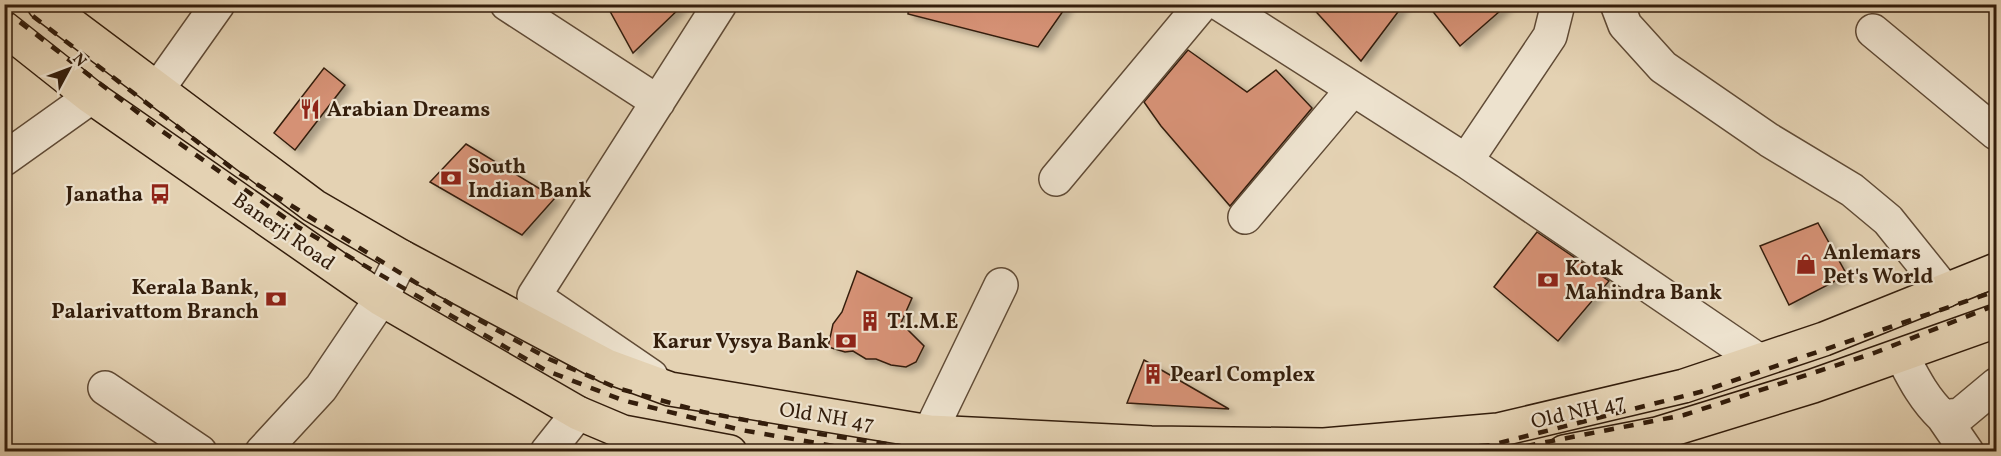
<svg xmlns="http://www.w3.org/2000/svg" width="2001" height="456" viewBox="0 0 2001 456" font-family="Vollkorn,serif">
<defs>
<filter id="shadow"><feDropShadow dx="6" dy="4" stdDeviation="3" flood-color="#0004"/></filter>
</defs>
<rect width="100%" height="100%" fill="#e4d2b3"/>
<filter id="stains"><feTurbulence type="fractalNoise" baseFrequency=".00333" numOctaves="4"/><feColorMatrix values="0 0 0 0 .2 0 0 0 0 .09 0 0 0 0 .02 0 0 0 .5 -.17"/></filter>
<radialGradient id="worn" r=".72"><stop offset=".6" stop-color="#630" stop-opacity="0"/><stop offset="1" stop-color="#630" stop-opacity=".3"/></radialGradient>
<path fill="#d59174" stroke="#341e0c" stroke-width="1.5" filter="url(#shadow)" d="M606,4H684L633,53Z
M909,4H1068L1038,47L908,14Z
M1309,4H1404L1361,61Z
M1427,4H1508L1460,46Z
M1188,50L1247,92L1276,70L1312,108L1230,206L1161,126L1144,102Z
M324,68L345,85L295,150L274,133Z
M466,144L555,198L522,235L430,182Z
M1818,223L1847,275L1789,305L1760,246Z
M1537,232L1609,281L1558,341L1494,287Z
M857,271L912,298L901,323L924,346L916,362L906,367L891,365L876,359H866L853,351L845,352L828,347L833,324L842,312Z
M1144,360L1229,409L1127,403Z"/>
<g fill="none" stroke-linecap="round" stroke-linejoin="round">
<g stroke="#604b36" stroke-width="36">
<path id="minor" d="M507,4L658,102
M1220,4L1466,161L1758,360
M1617,4L1625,25L1663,67L1769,140L1852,190L1888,220L1945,291
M1873,31L1996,133
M157,90L218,4
M4,159L91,97
M1466,161L1550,36L1558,4
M1056,179L1202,4
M1245,217L1353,89
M1902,356C1914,379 1924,399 1943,417L1960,415L1996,385
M651,376L534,296L720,4
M105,388L200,452
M1943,417L1967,452
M930,432L1001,285
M262,452L321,388L381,299L402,257
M547,452L578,413"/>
</g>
<g stroke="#341e0c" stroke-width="36">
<path id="major" d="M44,4L314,206L402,257L607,366L670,389L930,432L1151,443L1324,445L1498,430L1684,386L1824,339L1996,270
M4,28L91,97L381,299L578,413L623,432L730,452
M1564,452L1657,434L1813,386L1996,321"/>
</g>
<use href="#minor" stroke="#ede2ce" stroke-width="33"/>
<use href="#major" stroke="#e4d2b3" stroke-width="33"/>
<path stroke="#341e0c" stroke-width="4.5" stroke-dasharray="10 10" stroke-linecap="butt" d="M17,4L237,172L452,305L549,359L617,388L703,412L813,433L919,449L973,452
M4,10L162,131L298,227L545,370L622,400L741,430L869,452
M1506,450L1684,415L1874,353L1996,305
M1420,452L1491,445L1700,392L1996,291"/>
</g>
<defs>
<g id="restaurant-bare" transform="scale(1.62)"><path d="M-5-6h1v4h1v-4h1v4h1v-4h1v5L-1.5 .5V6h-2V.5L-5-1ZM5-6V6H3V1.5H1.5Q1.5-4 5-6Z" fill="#8f2418" stroke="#ede2ce" stroke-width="2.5" paint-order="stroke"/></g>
<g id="bank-bare" transform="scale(1.62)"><path d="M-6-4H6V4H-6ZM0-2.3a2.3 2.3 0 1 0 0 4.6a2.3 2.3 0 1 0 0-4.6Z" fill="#8f2418" stroke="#ede2ce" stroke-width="2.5" paint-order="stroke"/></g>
<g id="bus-bare" transform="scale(1.62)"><path d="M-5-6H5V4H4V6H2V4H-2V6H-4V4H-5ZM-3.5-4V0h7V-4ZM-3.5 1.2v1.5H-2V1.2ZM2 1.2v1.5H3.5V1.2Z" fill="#8f2418" stroke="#ede2ce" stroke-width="2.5" paint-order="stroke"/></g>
<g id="shop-bare" transform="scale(1.62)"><path d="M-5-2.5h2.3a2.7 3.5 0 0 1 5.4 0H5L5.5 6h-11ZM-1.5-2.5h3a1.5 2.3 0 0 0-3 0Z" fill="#8f2418" stroke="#ede2ce" stroke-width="2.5" paint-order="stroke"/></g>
<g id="building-bare" transform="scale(1.62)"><path d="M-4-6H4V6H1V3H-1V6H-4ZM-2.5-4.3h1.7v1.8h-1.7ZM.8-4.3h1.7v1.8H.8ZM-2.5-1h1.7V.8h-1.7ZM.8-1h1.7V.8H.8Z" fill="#8f2418" stroke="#ede2ce" stroke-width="2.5" paint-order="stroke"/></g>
</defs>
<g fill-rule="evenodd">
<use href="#restaurant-bare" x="310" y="109"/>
<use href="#bank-bare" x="451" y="178"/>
<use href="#bus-bare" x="160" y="194"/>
<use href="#shop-bare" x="1806" y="264"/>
<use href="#bank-bare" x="1548" y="280"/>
<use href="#bank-bare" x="276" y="299"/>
<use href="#building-bare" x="870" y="321"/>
<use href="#bank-bare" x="846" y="341"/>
<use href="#building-bare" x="1153" y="374"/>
</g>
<g text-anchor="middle" stroke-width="4.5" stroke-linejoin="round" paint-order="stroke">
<g font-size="21" font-weight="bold" fill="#341e0c" stroke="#ede2ce" text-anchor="start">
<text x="327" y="116">Arabian Dreams</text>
<text x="468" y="173">South<tspan x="468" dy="24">Indian Bank</tspan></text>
<text x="143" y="201" text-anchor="end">Janatha</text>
<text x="1823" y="259">Anlemars<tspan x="1823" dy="24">Pet's World</tspan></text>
<text x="1565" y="275">Kotak<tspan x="1565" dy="24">Mahindra Bank</tspan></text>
<text x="259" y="294" text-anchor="end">Kerala Bank,<tspan x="259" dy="24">Palarivattom Branch</tspan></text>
<text x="887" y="328">T.I.M.E</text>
<text x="829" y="348" text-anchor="end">Karur Vysya Bank</text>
<text x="1170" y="381">Pearl Complex</text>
</g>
<g font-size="21" fill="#341e0c" stroke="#ede2ce">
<text transform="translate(284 231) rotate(35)" y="7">Banerji Road</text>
<text transform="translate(1578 411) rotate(-13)" y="7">Old NH 47</text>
<text transform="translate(827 416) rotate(9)" y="7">Old NH 47</text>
</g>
</g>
<rect width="2001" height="456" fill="none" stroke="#e4d2b3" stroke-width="24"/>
<rect x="6" y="6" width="1989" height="444" fill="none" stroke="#341e0c" stroke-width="3"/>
<rect x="12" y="12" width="1977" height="432" fill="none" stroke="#341e0c" stroke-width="1.5"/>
<g transform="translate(69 69) rotate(49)" stroke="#ede2ce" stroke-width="4.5" paint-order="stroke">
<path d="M0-4.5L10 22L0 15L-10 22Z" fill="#341e0c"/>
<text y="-9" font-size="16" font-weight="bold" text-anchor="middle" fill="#341e0c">N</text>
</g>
<rect width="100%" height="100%" filter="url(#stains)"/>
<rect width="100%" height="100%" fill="url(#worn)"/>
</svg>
